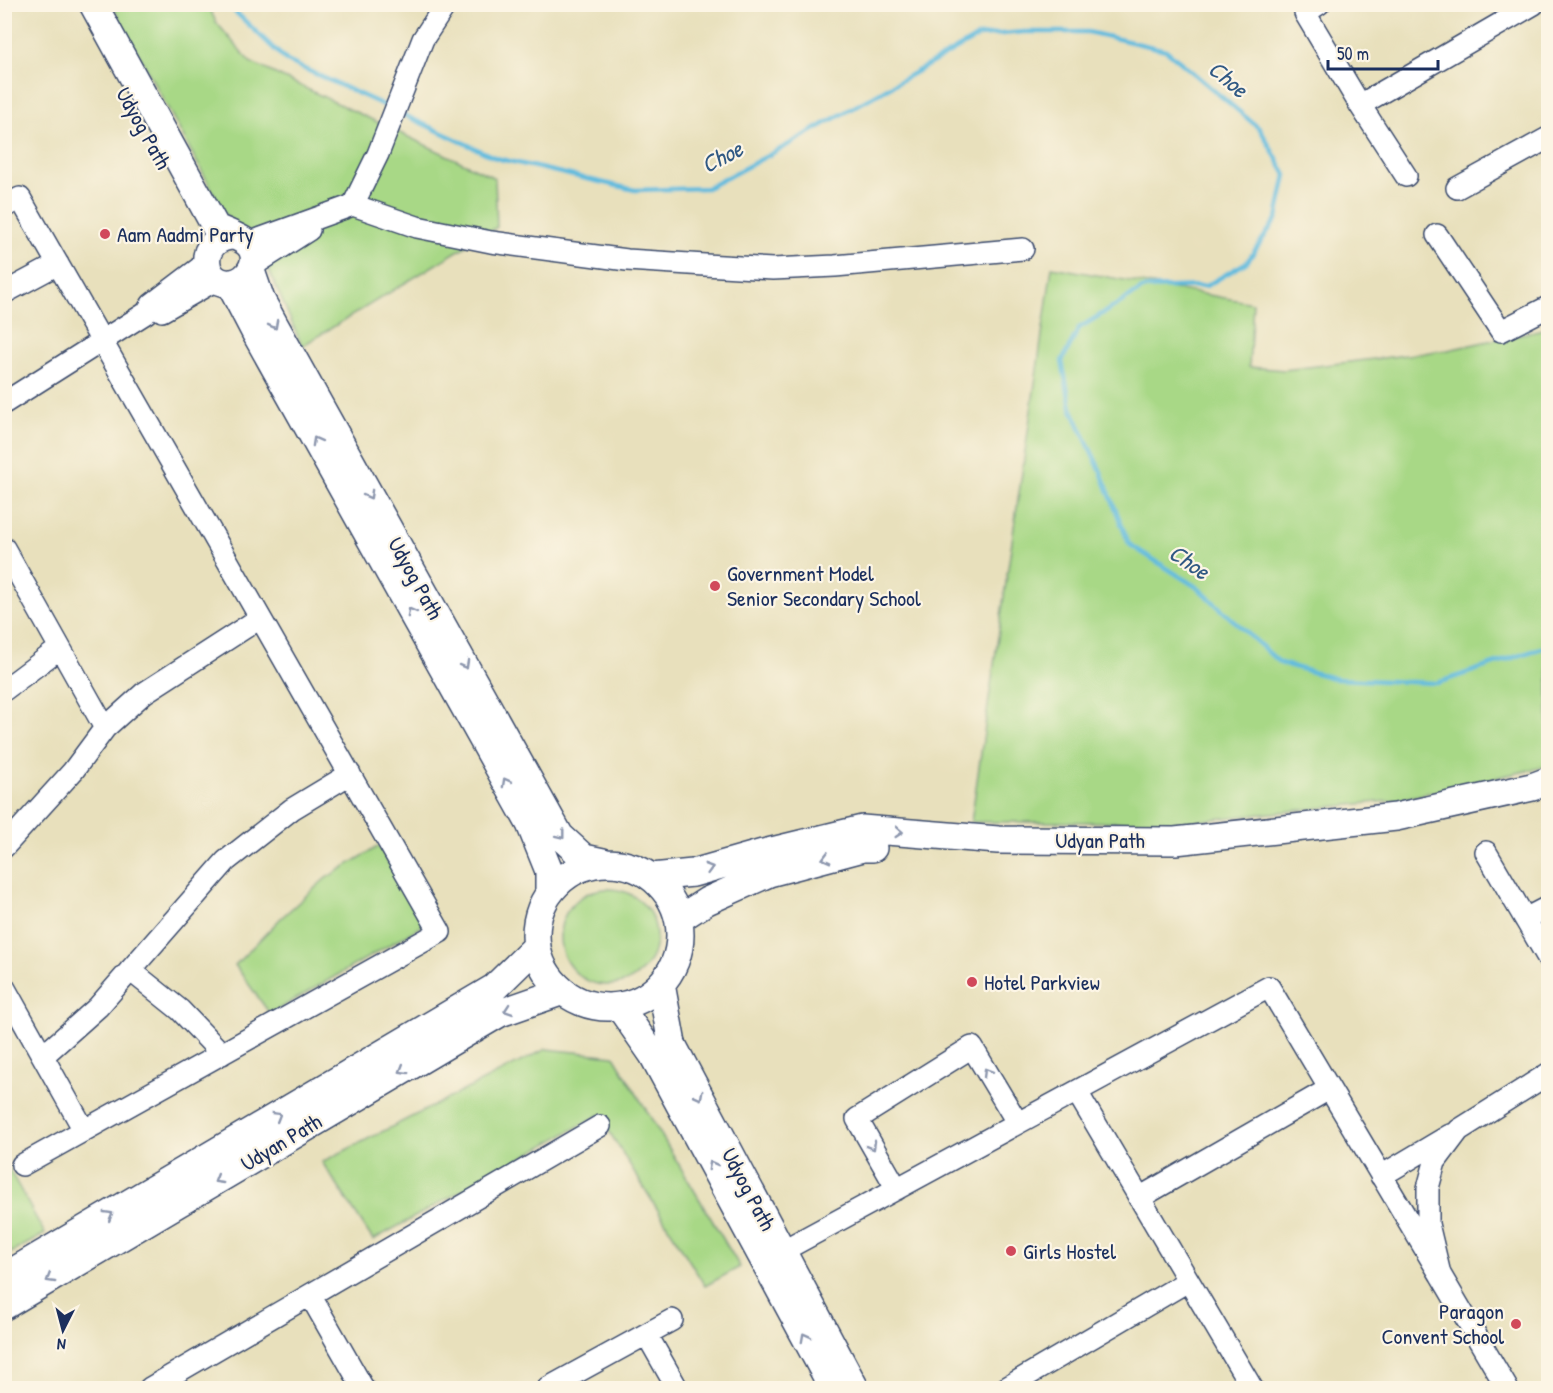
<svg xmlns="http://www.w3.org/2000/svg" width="1553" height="1393" viewBox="0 0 1553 1393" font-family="'Patrick Hand',sans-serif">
<rect width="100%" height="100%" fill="#fcf5e5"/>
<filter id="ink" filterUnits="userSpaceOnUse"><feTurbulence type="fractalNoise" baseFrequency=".0167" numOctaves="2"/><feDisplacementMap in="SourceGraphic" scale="12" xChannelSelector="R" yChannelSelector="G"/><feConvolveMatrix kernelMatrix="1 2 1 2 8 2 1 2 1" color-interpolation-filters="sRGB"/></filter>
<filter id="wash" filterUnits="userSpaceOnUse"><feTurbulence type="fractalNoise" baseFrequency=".008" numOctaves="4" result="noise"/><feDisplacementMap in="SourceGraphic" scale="24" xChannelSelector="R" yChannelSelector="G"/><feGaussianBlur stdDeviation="1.35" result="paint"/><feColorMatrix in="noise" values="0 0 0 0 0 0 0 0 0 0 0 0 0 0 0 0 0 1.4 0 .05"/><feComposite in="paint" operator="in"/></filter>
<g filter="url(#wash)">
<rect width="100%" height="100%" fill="#e8e0bc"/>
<path fill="#a8d886" stroke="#628472" stroke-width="1.5" d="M112,5H208L216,22L250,62L495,178L497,227L302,346L263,257L225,214Z
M1052,267L1253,303L1249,367L1284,370L1448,350L1548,328V766L1397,800L1185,822H971Z
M379,846L424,925L270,1014L235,965L281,918L326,878Z
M560 937a48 48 0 1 1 96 0a48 48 0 1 1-96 0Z
M546,1049L614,1056L740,1267L705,1286L599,1115L373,1240L322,1162Z
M4,1160L45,1234L5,1256H4Z"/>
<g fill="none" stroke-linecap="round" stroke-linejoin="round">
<path stroke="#61bbde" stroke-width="4.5" d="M227,4L287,61L390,108
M400,113L496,158L635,190L707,188L784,147L979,36L1024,32H1088L1166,50L1260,129L1286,175L1277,218L1247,262L1206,286L1144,288L1079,328L1062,361L1071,408L1101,472L1129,544L1198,588L1280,663L1337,679L1437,683L1548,646"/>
</g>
</g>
<g filter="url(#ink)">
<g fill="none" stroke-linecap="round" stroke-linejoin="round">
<g stroke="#3a4a6c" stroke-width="24">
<path id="minor" d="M1319,4L1305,13L1360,105L1406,176
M1360,105L1534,4
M1457,188L1548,138
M353,205L417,227L491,242L627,260L705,265L773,269L835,266L1023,249
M4,207L20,198L440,932L22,1165
M1437,235L1501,331L1548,307
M248,243L353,205L378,154L423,39L446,4
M254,265L309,230
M4,293L58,264
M162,311L216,280
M4,403L146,313L152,304L206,263
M4,548L105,728
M4,690L60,648
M4,847L73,771L105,728L144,693L260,618
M1486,852L1548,958
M1525,919L1548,907
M130,970L180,1010L222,1054
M4,987L84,1130
M43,1056L98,1007L226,861L292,809L350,774
M1077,1092L1252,1388
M1381,1176L1450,1135
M897,1189L857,1119L972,1047L1017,1122
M1139,1198L1329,1089
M782,1251L1269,987L1440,1274
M310,1295L363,1388
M647,1335L677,1388
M150,1388L600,1126
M548,1388L672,1320
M1006,1388L1188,1281
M1507,1388L1440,1274L1428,1224V1188L1435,1162L1459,1130L1548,1074"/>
</g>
<g stroke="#3a4a6c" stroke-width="30">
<path id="major" d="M93,4L216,228C226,232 237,236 246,242C264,255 250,282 231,283C200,286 196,237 234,236
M251,271L261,300L274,324L560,836L584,858L603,862
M230,284L256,334L530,824L549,871V893
M536 935a72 72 0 1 1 144 0a72 72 0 1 1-144 0Z
M652,877L693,873L763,853L862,829L998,840L1175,841L1396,817L1532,787L1548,781
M679,919L707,901L769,873L863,848H873
M661,984L672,1044L855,1388
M619,1006L653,1055L833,1388
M4,1277L494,988L537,946
M4,1306L500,1013L563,991"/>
</g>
<use href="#minor" stroke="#fff" stroke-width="21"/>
<use href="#major" stroke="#fff" stroke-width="27"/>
</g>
<defs><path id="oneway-chevron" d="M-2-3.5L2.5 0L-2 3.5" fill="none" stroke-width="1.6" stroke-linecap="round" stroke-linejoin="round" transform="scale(1.5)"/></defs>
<g stroke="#8d97ae">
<use href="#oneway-chevron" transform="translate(274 325) rotate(62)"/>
<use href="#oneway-chevron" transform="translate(316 441) rotate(-119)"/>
<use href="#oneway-chevron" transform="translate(369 495) rotate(61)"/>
<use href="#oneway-chevron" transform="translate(411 612) rotate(-119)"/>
<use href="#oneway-chevron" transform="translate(465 665) rotate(61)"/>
<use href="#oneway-chevron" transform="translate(506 782) rotate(-119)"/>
<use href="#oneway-chevron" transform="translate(899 832) rotate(4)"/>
<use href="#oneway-chevron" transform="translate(561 835) rotate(52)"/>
<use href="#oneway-chevron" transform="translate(826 858) rotate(165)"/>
<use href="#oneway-chevron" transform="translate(709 868) rotate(-16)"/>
<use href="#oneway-chevron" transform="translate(508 1010) rotate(161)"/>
<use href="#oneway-chevron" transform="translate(403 1070) rotate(149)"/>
<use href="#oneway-chevron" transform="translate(987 1072) rotate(-121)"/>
<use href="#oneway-chevron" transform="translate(699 1096) rotate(62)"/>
<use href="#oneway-chevron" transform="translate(277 1116) rotate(-31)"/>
<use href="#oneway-chevron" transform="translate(872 1146) rotate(60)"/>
<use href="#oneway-chevron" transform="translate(712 1165) rotate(-118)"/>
<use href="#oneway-chevron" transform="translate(218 1180) rotate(149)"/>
<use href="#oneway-chevron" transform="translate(109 1215) rotate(-31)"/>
<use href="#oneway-chevron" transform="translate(50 1279) rotate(149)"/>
<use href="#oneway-chevron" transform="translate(805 1337) rotate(-118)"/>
</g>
</g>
<g fill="#d1495b" stroke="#fcf5e5" stroke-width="2">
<circle cx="105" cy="234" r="6"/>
<circle cx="715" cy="586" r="6"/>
<circle cx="972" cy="982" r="6"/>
<circle cx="1011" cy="1251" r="6"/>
<circle cx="1516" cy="1324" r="6"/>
</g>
<g text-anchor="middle" stroke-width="4.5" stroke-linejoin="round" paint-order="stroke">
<g font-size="22" fill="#1b2f5e" stroke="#fcf5e5">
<text transform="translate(144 128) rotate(61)" y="8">Udyog Path</text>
<text transform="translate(416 578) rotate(61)" y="8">Udyog Path</text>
<text x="1100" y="848">Udyan Path</text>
<text transform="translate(281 1142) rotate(-31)" y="8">Udyan Path</text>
<text transform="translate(749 1189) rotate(62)" y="8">Udyog Path</text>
</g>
<g font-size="22" fill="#1b2f5e" stroke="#fcf5e5" text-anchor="start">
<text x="117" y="242">Aam Aadmi Party</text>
<text x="727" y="581">Government Model<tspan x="727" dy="25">Senior Secondary School</tspan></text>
<text x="984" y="990">Hotel Parkview</text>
<text x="1023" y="1259">Girls Hostel</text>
<text x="1504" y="1319" text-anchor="end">Paragon<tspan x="1504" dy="25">Convent School</tspan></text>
</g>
<g font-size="24" font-style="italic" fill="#305984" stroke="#fcf5e5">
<text transform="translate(1228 79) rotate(40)" y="8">Choe</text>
<text transform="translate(722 157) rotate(-27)" y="8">Choe</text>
<text transform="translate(1189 562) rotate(34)" y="8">Choe</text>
</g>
</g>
<rect width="1553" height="1393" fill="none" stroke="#fcf5e5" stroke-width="24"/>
<g transform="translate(63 1330) rotate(186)" stroke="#fcf5e5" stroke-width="4.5" paint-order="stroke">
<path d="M0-4.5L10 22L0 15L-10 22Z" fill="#1b2f5e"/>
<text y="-9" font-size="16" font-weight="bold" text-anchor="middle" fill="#1b2f5e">N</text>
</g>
<path d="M1328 60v9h110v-9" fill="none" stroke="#1b2f5e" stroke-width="3"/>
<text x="1337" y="60" font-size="18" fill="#1b2f5e" stroke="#fcf5e5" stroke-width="4.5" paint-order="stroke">50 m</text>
</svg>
